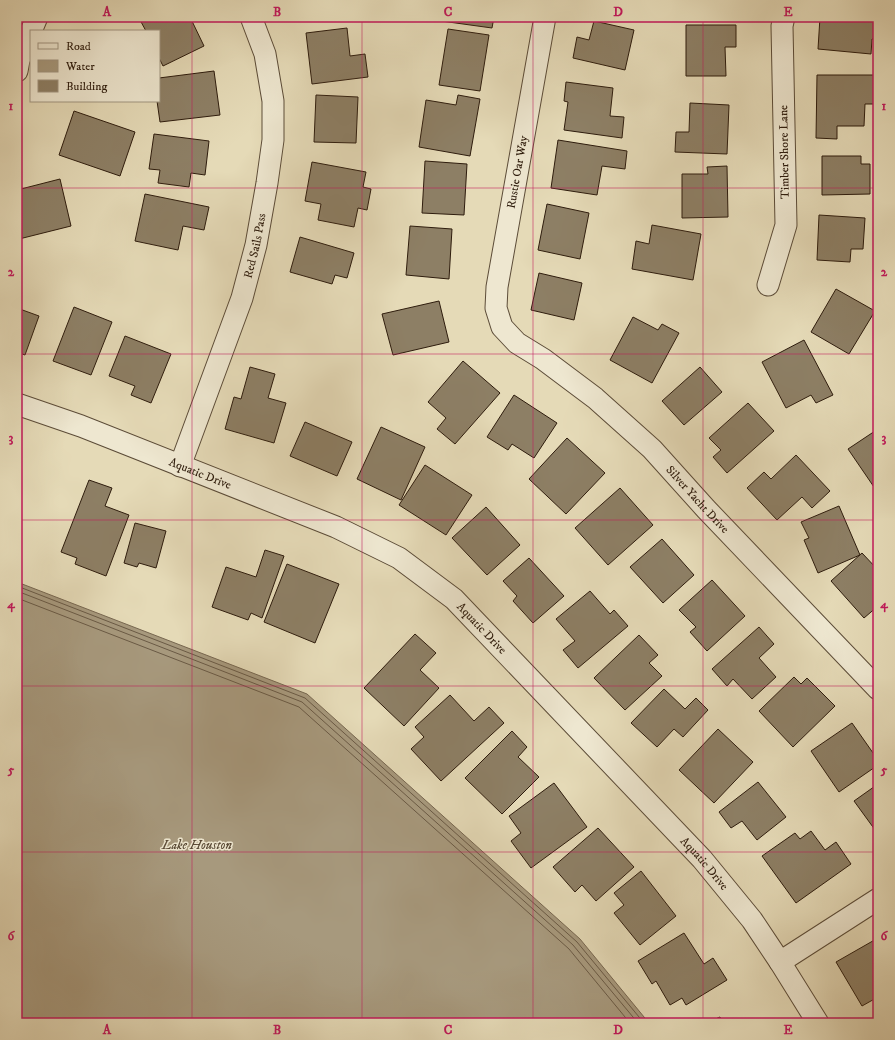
<svg xmlns="http://www.w3.org/2000/svg" width="895" height="1040" viewBox="0 0 895 1040" font-family="'IM FELL DW Pica',serif">
<rect width="100%" height="100%" fill="#e5dab7"/>
<filter id="stains"><feTurbulence type="fractalNoise" baseFrequency=".005" numOctaves="4"/><feColorMatrix values="0 0 0 0 .2 0 0 0 0 .09 0 0 0 0 .02 0 0 0 .5 -.17"/></filter>
<radialGradient id="worn" r=".72"><stop offset=".6" stop-color="#630" stop-opacity="0"/><stop offset="1" stop-color="#630" stop-opacity=".3"/></radialGradient>
<path fill="#a7997d" stroke="#776750" d="M17,582L307,694L580,939L649,1023H17Z"/>
<g fill="none" stroke-linecap="round" stroke-linejoin="round">
<path stroke="#6a5a45" stroke-width="1" d="M17,586L305,698L577,942L644,1023
M17,591L302,702L573,945L638,1023
M17,598L299,707L569,949L630,1023"/>
</g>
<path fill="#8d7f65" stroke="#2e1c0d" d="M145,17H190L204,46L163,66L159,58V31H146L140,20Z
M434,17H494L492,28L434,20Z
M820,17H878V39H872L871,54L818,49Z
M594,21L634,30L625,70L573,58L577,37L589,40Z
M686,25H736V47H725L726,76H686Z
M347,28L350,56L365,54L368,77L312,84L306,33Z
M448,29L489,35L480,91L439,85Z
M214,71L220,115L160,122L157,101H159V78Z
M817,75H874V104H865L864,126H837V139L816,138Z
M566,82L613,88L610,116L624,117L622,138L564,130L568,102L564,101Z
M316,95L358,97L356,143L314,142Z
M458,95L480,99L470,156L419,147L426,100L456,105Z
M690,103L729,105L727,154L675,152L676,132H689Z
M74,111L135,132L120,176L59,155Z
M154,134L209,141L205,175L191,173L189,187L158,183L160,170L149,169Z
M558,140L627,151L625,169L602,166L597,195L551,188Z
M822,156H861V164H870V194L822,195Z
M425,161L467,164L464,215L422,213Z
M312,162L366,172L363,187L371,189L367,210L358,208L354,227L318,220L321,204L305,201Z
M727,166L728,217L682,218V174H708L707,167Z
M60,179L71,226L19,239L17,232V190Z
M145,194L209,207L204,230L183,226L178,250L135,241Z
M547,204L589,213L580,259L538,250Z
M819,215L865,218L863,249H851L850,262L817,260Z
M652,225L701,234L693,280L632,269L636,241L649,244Z
M410,226L452,229L449,279L406,275Z
M300,237L354,253L347,278L335,275L332,284L290,272Z
M539,273L582,283L574,320L531,310Z
M836,289L875,311L849,354L811,332Z
M439,301L449,342L393,355L382,314Z
M74,307L112,322L91,375L53,361Z
M17,308L39,316L25,355L17,352Z
M633,317L658,330L662,324L679,333L652,383L610,360Z
M125,336L171,354L151,403L131,395L135,386L109,376Z
M804,340L833,395L816,403L811,395L786,408L762,362Z
M463,361L500,393L455,444L437,429L446,418L428,402Z
M250,367L275,374L268,398L286,403L274,443L225,429L234,397L241,399Z
M700,367L722,392L684,425L662,401Z
M514,395L557,423L534,458L512,444L508,450L487,437Z
M748,403L774,431L727,473L713,457L721,450L709,438Z
M305,422L352,442L337,476L290,456Z
M381,427L425,447L401,500L357,479Z
M878,429V488L876,490L848,449Z
M567,438L605,473L566,514L529,479Z
M796,455L830,491L812,508L802,497L777,520L747,488L764,472L771,479Z
M425,465L472,495L446,535L399,505Z
M89,480L112,488L105,506L129,515L106,576L75,564L77,558L61,552Z
M620,488L653,525L608,565L575,528Z
M839,506L860,555L818,573L804,540L809,538L801,522Z
M486,507L520,545L487,575L452,538Z
M135,523L166,531L156,568L139,563L137,567L124,563Z
M662,539L694,575L663,603L630,567Z
M265,550L284,556L262,618L251,613L248,620L212,607L226,567L256,577Z
M862,553L878,570V606L864,618L831,581Z
M529,558L564,596L533,623L513,601L517,596L503,581Z
M287,564L339,584L315,643L264,622Z
M712,580L745,616L707,651L690,632L696,627L679,610Z
M590,591L610,614L614,610L628,626L578,668L563,650L575,641L556,619Z
M759,627L774,644L759,658L776,677L752,699L733,679L727,686L712,669Z
M415,634L436,653L420,670L439,688L404,726L364,688Z
M639,635L658,655L649,663L662,676L625,710L594,678Z
M794,677L801,684L807,678L835,706L793,747L759,711Z
M664,689L685,709L696,698L708,710L683,737L674,729L657,747L631,723Z
M450,695L474,721L489,707L504,723L441,781L411,749L424,737L415,727Z
M852,723L878,760V765L839,792L811,751Z
M718,729L753,762L714,803L679,770Z
M512,731L527,747L518,757L539,777L502,814L465,778Z
M758,782L786,817L757,840L742,821L731,828L719,812Z
M554,783L587,827L531,868L511,841L521,833L509,816Z
M878,784V834L854,801Z
M598,828L634,867L596,901L582,885L575,892L553,867Z
M811,831L825,850L836,842L851,864L796,903L762,856L795,833L800,839Z
M641,871L676,916L640,945L614,913L624,905L614,893Z
M684,933L704,964L713,958L727,980L686,1005L682,998L670,1005L656,981L652,984L638,961Z
M878,938V997L862,1006L836,962Z
M720,1017L723,1023H706Z"/>
<g fill="none" stroke-linecap="round" stroke-linejoin="round">
<g stroke="#5c4c38" stroke-width="23">
<g id="minor">
<path id="s1" d="M545,17L497,287L496,308L502,327L517,343L543,359L595,398L652,449L706,509L878,689"/>
<path d="M17,71L19,60L37,17"/>
<path d="M768,285L786,225L782,26L784,17"/>
<path id="s2" d="M17,404L81,426L336,527L399,558L454,599L702,859L752,920L780,962L818,1023"/>
<path id="s3" d="M180,466L242,298L256,245L267,183L273,140V101L265,54L251,17"/>
<path d="M780,962L878,899"/>
</g>
</g>
<use href="#minor" stroke="#eee7d0" stroke-width="21"/>
</g>
<path fill="none" stroke="#c2185b" stroke-width="1" stroke-opacity="0.55" d="M192,17V1023M362,17V1023M533,17V1023M703,17V1023M17,188H878M17,354H878M17,520H878M17,686H878M17,852H878"/>
<g text-anchor="middle" stroke-width="3" stroke-linejoin="round" paint-order="stroke">
<g font-size="12" fill="#2e1c0d" stroke="#eee7d0">
<text transform="translate(784 152) rotate(-91)" y="4">Timber Shore Lane</text>
<text transform="translate(517 172) rotate(-80)" y="4">Rustie Oar Way</text>
<text dy="4" stroke="none"><textPath href="#s3" startOffset="233">Red Sails Pass</textPath></text>
<text dy="4" stroke="none"><textPath href="#s2" startOffset="196">Aquatic Drive</textPath></text>
<text dy="4" stroke="none"><textPath href="#s1" startOffset="577">Silver Yacht Drive</textPath></text>
<text dy="4" stroke="none"><textPath href="#s2" startOffset="521">Aquatic Drive</textPath></text>
<text dy="4" stroke="none"><textPath href="#s2" startOffset="845">Aquatic Drive</textPath></text>
</g>
<g font-size="13" font-style="italic" fill="#584834" stroke="#eee7d0">
<text x="197" y="849">Lake Houston</text>
</g>
</g>
<rect width="895" height="1040" fill="none" stroke="#e5dab7" stroke-width="44"/>
<rect x="30" y="30" width="130" height="72" fill="#eee7d0" stroke="#a19682"/>
<rect x="38" y="43" width="20" height="6" fill="#eee7d0" stroke="#a19682"/>
<text x="66" y="50" font-size="12" fill="#2e1c0d">Road</text>
<rect x="38" y="60" width="20" height="12" fill="#a7997d" stroke="#a19682"/>
<text x="66" y="70" font-size="12" fill="#2e1c0d">Water</text>
<rect x="38" y="80" width="20" height="12" fill="#8d7f65" stroke="#a19682"/>
<text x="66" y="90" font-size="12" fill="#2e1c0d">Building</text>
<rect x="22" y="22" width="851" height="996" fill="none" stroke="#c2185b" stroke-width="1.5"/>
<g font-size="13" text-anchor="middle" font-weight="bold" fill="#c2185b">
<text x="107" y="16">A</text>
<text x="277" y="16">B</text>
<text x="448" y="16">C</text>
<text x="618" y="16">D</text>
<text x="788" y="16">E</text>
<text x="11" y="110">1</text>
<text x="884" y="110">1</text>
<text x="11" y="276">2</text>
<text x="884" y="276">2</text>
<text x="11" y="442">3</text>
<text x="884" y="442">3</text>
<text x="11" y="608">4</text>
<text x="884" y="608">4</text>
<text x="11" y="774">5</text>
<text x="884" y="774">5</text>
<text x="11" y="940">6</text>
<text x="884" y="940">6</text>
<text x="107" y="1034">A</text>
<text x="277" y="1034">B</text>
<text x="448" y="1034">C</text>
<text x="618" y="1034">D</text>
<text x="788" y="1034">E</text>
</g>
<rect width="100%" height="100%" filter="url(#stains)"/>
<rect width="100%" height="100%" fill="url(#worn)"/>
</svg>
